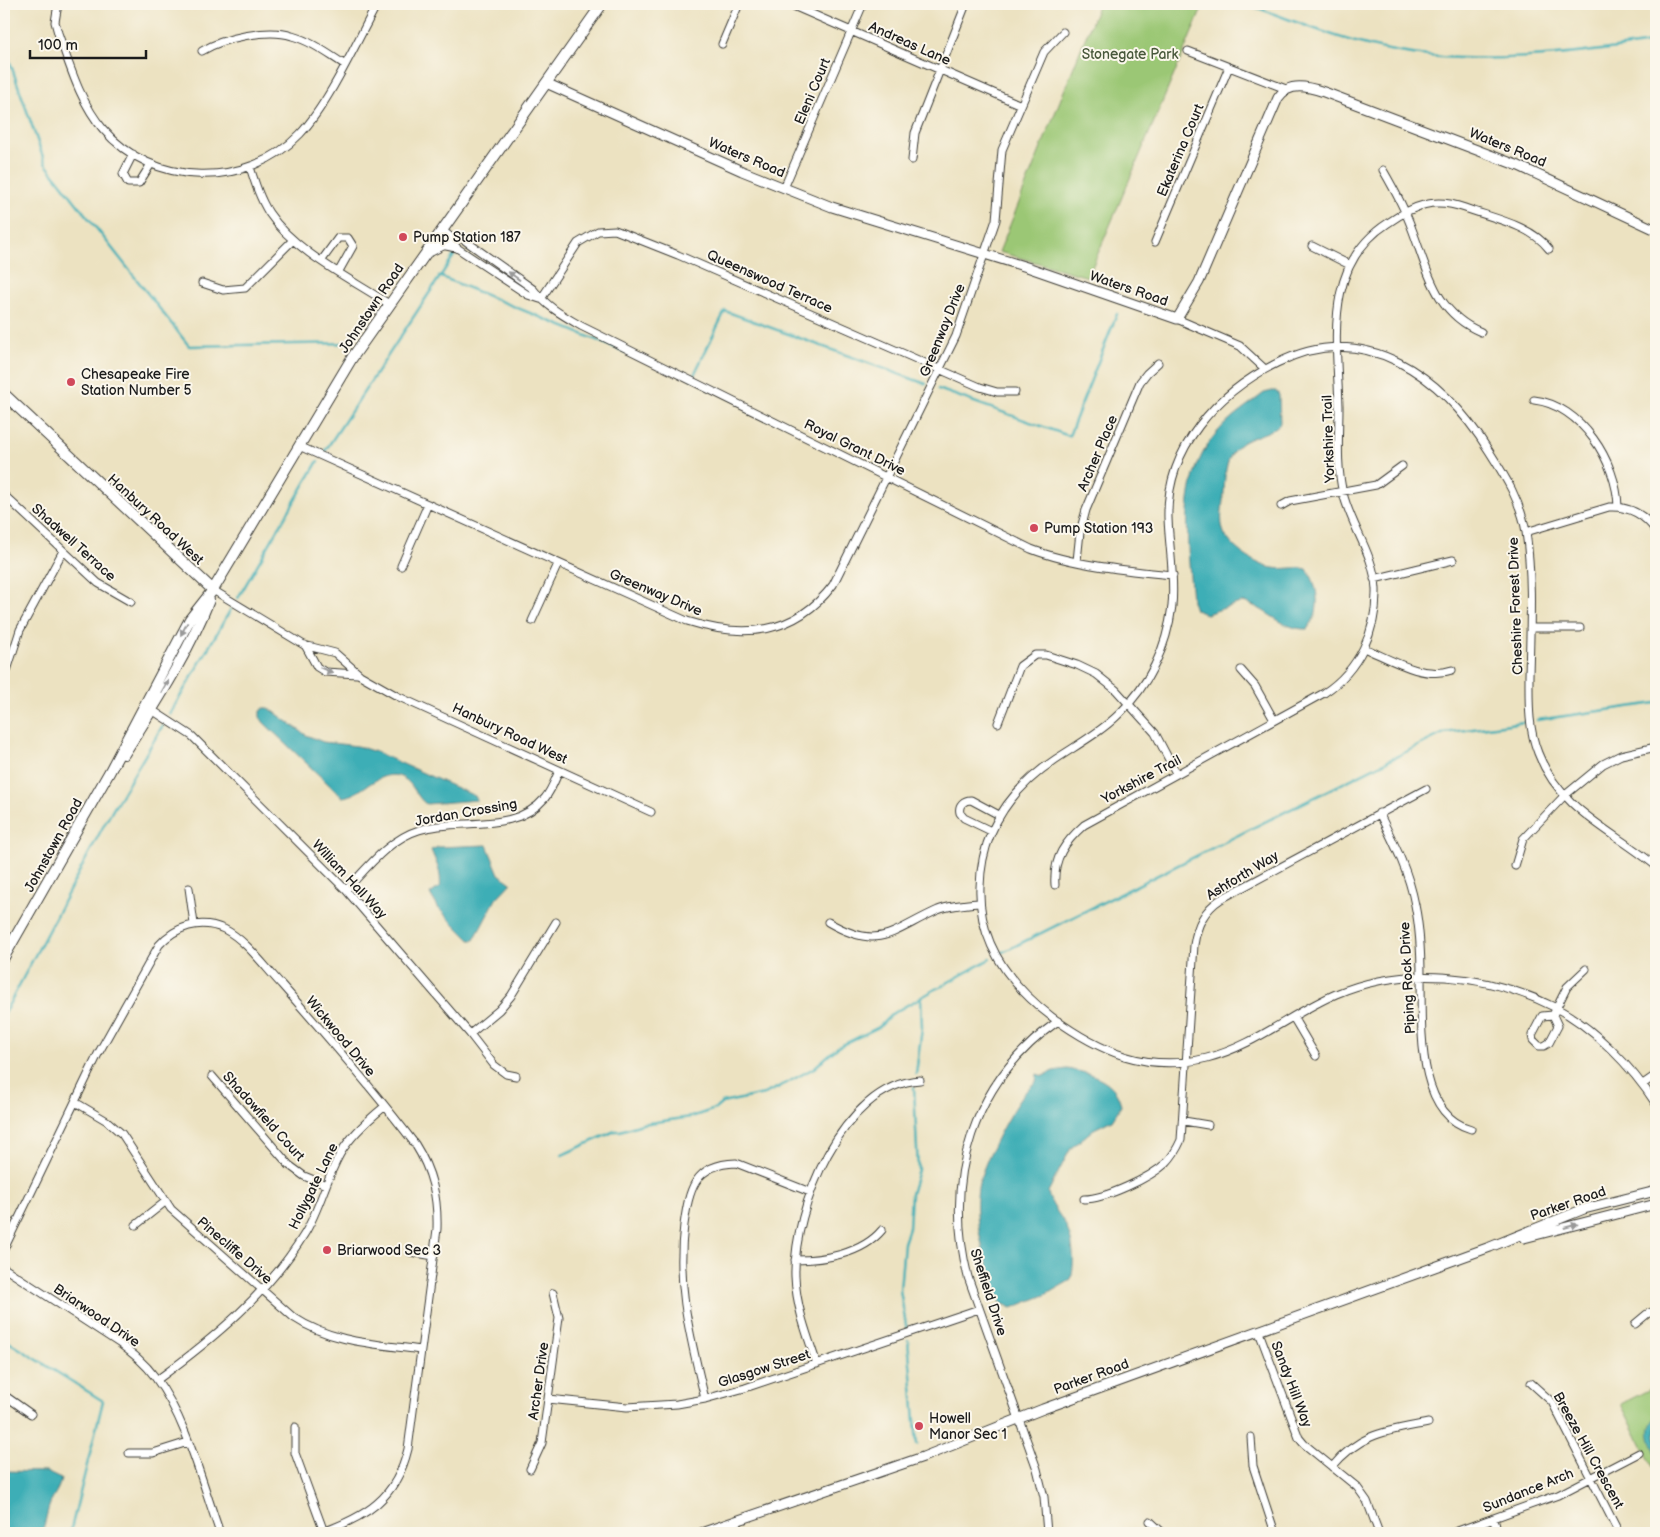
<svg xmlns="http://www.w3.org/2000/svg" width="1660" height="1537" viewBox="0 0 1660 1537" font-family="'Balsamiq Sans',sans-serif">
<rect width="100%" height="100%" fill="#fbf7ec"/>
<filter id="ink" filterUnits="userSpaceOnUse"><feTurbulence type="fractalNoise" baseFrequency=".02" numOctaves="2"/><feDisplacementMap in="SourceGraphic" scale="10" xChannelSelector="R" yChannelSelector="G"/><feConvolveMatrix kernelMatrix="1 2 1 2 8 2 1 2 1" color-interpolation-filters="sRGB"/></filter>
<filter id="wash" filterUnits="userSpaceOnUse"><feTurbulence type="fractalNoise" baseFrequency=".0096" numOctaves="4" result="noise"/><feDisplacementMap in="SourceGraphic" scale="20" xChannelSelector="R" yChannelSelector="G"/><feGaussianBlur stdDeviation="1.12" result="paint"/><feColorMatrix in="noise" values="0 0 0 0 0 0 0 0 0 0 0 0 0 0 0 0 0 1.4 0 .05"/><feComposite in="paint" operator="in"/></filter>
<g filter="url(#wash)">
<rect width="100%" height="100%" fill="#ece2c1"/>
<path fill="#9bc775" stroke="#5c7248" d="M1099,4H1204L1088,277L999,252Z
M1656,1386V1473L1621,1404Z"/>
<path fill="#3daeb6" stroke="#2c6569" d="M1272,391H1276L1279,395L1280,423C1273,434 1250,435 1238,446C1225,458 1225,475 1224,492C1223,504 1219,521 1224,533C1232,549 1256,565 1273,568C1284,570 1296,566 1307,569C1319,586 1322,614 1307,629C1282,630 1267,608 1243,602L1206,614L1195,610L1192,601C1188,543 1176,476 1220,429C1232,415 1250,404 1264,393Z
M264,708H269L306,735L323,742L357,746L376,752L475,796L477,800L426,804C416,797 414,784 403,778C381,766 362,796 342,797L264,723L260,717V711Z
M487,845L499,874L511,883L496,899L474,940H470L439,909L430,894L440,887C442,872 436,863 431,850L438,847Z
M1067,1069C1090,1073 1117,1079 1121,1106L1112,1120L1094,1129L1071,1148L1048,1192C1050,1205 1060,1214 1066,1226C1074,1243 1075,1262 1071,1280L1045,1295L1012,1308L1001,1303C988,1268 972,1226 978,1188C981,1166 1012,1105 1028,1089C1030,1086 1034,1084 1036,1082L1037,1074L1043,1076L1053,1071Z
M1656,1417V1453C1650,1440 1645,1429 1656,1417Z
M4,1471L46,1472L61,1479C59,1489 55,1493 51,1501C47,1511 45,1522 43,1533H4Z"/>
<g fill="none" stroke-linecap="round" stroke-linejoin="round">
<path stroke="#3daeb6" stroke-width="2.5" d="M1247,4C1297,22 1346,43 1399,52C1479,66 1576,55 1656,42
M4,45L45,163L189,346L353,343
M439,276L626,352
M692,379L725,311L926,384
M938,389L1069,436L1117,314
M325,451L455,254
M238,598L318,461
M170,714L231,609
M1537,720L1656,703
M999,954L1444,733L1524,722
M4,1014L105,823L163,725
M916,1074L922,1028L921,997
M562,1155L615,1131H620L642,1124L691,1117L715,1109L722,1103L764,1094L779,1087L814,1068L838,1047L879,1027L893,1013L990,959
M907,1331L900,1290L904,1243L909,1228L911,1194L918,1170L914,1087
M4,1339L103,1401L70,1533
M908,1340L917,1444"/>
</g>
</g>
<g filter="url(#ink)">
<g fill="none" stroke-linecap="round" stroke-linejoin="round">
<g stroke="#3b3a35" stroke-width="9">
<path id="minor" d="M58,4L55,22L58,33C70,66 80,102 103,129C152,187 247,190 300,134C329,103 356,43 377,4
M789,4L1021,105
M722,44L739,4
M202,51C223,38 268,28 292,36C311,41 328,54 344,64
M1188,51L1286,89
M133,154L123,174L128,183H139L151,164
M912,160L915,133L966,4
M250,167C255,183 260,199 269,213C295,252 351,279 389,304
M1383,170C1394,189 1405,209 1412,229C1428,271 1435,313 1481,332
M784,188L863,4
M442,230L452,238L454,246L528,295L540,299
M452,238L460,237L533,289C546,306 562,315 581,326L1031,549C1072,565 1129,571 1173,575
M1155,242L1229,67
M1312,246L1350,265
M322,260L338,238H348L353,246L339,271
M202,283L223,290L245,288L293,240
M541,299L578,243L598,231L615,230L678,255L980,387L997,392H1015
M1177,319L1240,346L1265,369
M1534,400C1581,405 1617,462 1618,507
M299,446L687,621C744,639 795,635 833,585L956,336L996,220L1002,150L1044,52L1063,32
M4,495L98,583L131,602
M1281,506L1290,501L1376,485L1402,466
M1526,532L1609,507C1629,506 1645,515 1656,531
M1077,561L1080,532L1086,510L1140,382L1147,373L1158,363
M401,566L428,504
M1374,579L1453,560
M213,590L304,645L335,653L360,675L397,696L651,812
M532,621L558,564
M1530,628H1580
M305,645L317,667L325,672L357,674
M1364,648C1390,659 1423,680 1452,670
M1241,670L1255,686L1274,720
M4,680L20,630L63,551
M152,710L192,736L346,890L470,1034L494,1065L506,1074L516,1076
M998,723L1020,666L1035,655H1046L1077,665L1096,674L1116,690L1155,733L1176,773
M1379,813C1394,843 1409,872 1415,905C1420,929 1421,953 1421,977C1422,1023 1415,1114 1471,1129
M991,831L964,818L960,813C958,805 964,800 971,800L999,815
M1515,866L1523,839L1564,796L1603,764L1621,755L1656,747
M1656,866C1611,829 1561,811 1538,753C1528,728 1529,702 1529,676C1530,628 1533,579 1526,532C1521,502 1505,476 1489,451C1443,377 1366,318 1277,363C1217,393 1166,448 1168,518C1169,547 1175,577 1172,606C1167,647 1149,685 1119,714C1101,732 1077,745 1056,759C1011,789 981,831 980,887C978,942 1010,985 1052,1017C1100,1052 1147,1073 1207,1058C1254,1046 1292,1013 1336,994C1404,965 1487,974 1552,1006C1593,1026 1632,1067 1656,1104
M1055,885C1053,858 1065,842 1084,825L1324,693C1359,670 1377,631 1376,589C1374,554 1351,526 1343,493C1336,465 1339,434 1339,406C1337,340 1323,265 1388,223C1414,205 1434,197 1465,208C1492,218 1531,225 1549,249
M189,888L194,924
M346,890C367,868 389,839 419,830C460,817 514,835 545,798C551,791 555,780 559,771
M828,922C880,952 891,931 938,910C951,905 966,904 980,903
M1553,1015L1558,1026L1549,1043L1544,1046H1539L1533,1040L1532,1035L1542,1016L1553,1015L1567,987L1586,969
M1293,1017L1316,1056
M470,1034L499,1010L511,996L556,922
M212,1076L289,1165L304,1176L326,1185
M1643,1084L1656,1075
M75,1102L107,1121L122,1134L171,1209L293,1317C332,1343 377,1344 421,1350
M1184,1121L1208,1125
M1084,1199C1105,1199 1150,1178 1166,1163C1173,1156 1177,1149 1181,1140L1194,945C1197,925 1204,910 1221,899L1426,789
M136,1225L165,1202
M4,1249L98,1054L159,945C175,927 200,918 224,929C246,940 264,966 281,984C327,1036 373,1089 415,1144C432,1171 438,1197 437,1229L408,1449C396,1499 366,1517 320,1533
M410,1252L434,1256
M795,1260C824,1260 862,1254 882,1230
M4,1268L119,1343C132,1353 145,1363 155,1377C187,1420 202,1483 220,1533
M1635,1324L1647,1314L1656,1310
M1259,1332L1299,1438L1304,1444L1357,1487L1367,1501L1379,1533
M817,1364C807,1335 796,1306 795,1276C793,1209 842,1085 920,1080
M157,1380C213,1339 268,1294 305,1233C320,1208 326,1179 340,1154C351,1135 368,1120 384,1107
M1531,1383L1552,1402L1619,1533
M4,1395L31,1414
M548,1399L627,1407L677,1404L705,1399L745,1388L979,1309
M705,1399C691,1339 676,1288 684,1225C689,1190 694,1164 736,1163L810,1192
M295,1427V1453L324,1532
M1251,1437L1253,1466L1275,1533
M129,1453H153L188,1442
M1332,1467C1360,1433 1387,1431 1428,1423
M530,1469L542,1443L559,1318L553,1293
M1493,1518L1499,1533
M1150,1521L1163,1533
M1047,1533L1044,1497L1037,1469L968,1277C943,1178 973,1081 1058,1021
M1452,1533L1558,1495L1639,1453"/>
</g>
<g stroke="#3b3a35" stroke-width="11">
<path id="tertiary" d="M546,83L742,171L832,207L1030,268L1177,319L1199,282L1278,98C1289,81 1309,87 1324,92L1519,166L1656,230
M1524,1238L1656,1204
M701,1533L923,1457L1043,1409L1490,1247L1584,1209L1656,1191"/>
</g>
<g stroke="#3b3a35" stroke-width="12">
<path id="secondary" d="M428,252L444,244L454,246
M4,394L213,590
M124,754C155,705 188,654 209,600
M4,957L110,771L190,619L213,590L352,358L602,4"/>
</g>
<use href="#minor" stroke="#fff" stroke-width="7"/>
<use href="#tertiary" stroke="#fff" stroke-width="9"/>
<use href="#secondary" stroke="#fff" stroke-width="10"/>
</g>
<defs><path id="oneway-solid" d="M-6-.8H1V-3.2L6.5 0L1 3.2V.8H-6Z" transform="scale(1.25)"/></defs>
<g fill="#999">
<use href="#oneway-solid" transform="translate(514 276) rotate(-144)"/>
<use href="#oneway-solid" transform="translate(184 629) rotate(118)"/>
<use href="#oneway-solid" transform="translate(326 670) rotate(22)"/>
<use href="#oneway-solid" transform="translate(165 686) rotate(-61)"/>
<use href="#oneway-solid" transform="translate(1571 1226) rotate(-15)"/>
</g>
</g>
<g fill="#d1495b" stroke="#fbf7ec" stroke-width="2">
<circle cx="403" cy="237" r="5"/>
<circle cx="71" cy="382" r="5"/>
<circle cx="1034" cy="528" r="5"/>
<circle cx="327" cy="1250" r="5"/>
<circle cx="919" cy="1426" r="5"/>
</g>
<g text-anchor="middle" stroke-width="4" stroke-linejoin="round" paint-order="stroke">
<g font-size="14" fill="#1c1c1c" stroke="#fbf7ec">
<text transform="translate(910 43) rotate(24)" y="5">Andreas Lane</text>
<text transform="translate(812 91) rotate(-67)" y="5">Eleni Court</text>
<text transform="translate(1508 147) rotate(22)" y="5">Waters Road</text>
<text transform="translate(1180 150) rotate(-67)" y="5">Ekaterina Court</text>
<text transform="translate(747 157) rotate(23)" y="5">Waters Road</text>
<text transform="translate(770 281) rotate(24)" y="5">Queenswood Terrace</text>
<text transform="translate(1129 288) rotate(19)" y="5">Waters Road</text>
<text transform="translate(371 308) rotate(-56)" y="5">Johnstown Road</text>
<text transform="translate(942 330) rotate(-68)" y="5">Greenway Drive</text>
<text transform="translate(1328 439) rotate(-92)" y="5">Yorkshire Trail</text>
<text transform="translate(855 447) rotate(26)" y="5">Royal Grant Drive</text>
<text transform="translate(1097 453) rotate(-67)" y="5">Archer Place</text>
<text transform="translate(156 519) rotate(43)" y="5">Hanbury Road West</text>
<text transform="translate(74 542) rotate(42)" y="5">Shadwell Terrace</text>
<text transform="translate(656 592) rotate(23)" y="5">Greenway Drive</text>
<text transform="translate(1515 606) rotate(-92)" y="5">Cheshire Forest Drive</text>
<text transform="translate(510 733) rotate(25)" y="5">Hanbury Road West</text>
<text transform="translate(1141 779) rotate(-28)" y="5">Yorkshire Trail</text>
<text transform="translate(466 812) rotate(-10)" y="5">Jordan Crossing</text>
<text transform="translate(53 845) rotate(-61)" y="5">Johnstown Road</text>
<text transform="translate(1242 875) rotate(-31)" y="5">Ashforth Way</text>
<text transform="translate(350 879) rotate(47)" y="5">William Hall Way</text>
<text transform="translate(1407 978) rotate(-93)" y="5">Piping Rock Drive</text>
<text transform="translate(341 1036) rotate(50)" y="5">Wickwood Drive</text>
<text transform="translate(264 1116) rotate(48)" y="5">Shadowfield Court</text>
<text transform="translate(313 1186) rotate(-64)" y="5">Hollygate Lane</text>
<text transform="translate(1568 1203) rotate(-19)" y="5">Parker Road</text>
<text transform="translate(235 1250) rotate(41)" y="5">Pinecliffe Drive</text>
<text transform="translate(989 1292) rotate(72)" y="5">Sheffield Drive</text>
<text transform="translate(97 1315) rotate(34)" y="5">Briarwood Drive</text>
<text transform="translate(764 1368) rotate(-18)" y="5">Glasgow Street</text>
<text transform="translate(1091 1376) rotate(-20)" y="5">Parker Road</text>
<text transform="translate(538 1381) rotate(-82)" y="5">Archer Drive</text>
<text transform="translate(1292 1384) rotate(69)" y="5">Sandy Hill Way</text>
<text transform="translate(1589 1450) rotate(61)" y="5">Breeze Hill Crescent</text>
<text transform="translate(1528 1490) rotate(-22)" y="5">Sundance Arch</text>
</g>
<g font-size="14" fill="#48583b" stroke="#fbf7ec">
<text x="1130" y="59">Stonegate Park</text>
</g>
<g font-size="14" fill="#1c1c1c" stroke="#fbf7ec" text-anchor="start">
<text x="413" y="242">Pump Station 187</text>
<text x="81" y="379">Chesapeake Fire<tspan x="81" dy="16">Station Number 5</tspan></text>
<text x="1044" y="533">Pump Station 193</text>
<text x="337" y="1255">Briarwood Sec 3</text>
<text x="929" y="1423">Howell<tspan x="929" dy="16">Manor Sec 1</tspan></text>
</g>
</g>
<rect width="1660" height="1537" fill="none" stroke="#fbf7ec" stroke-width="20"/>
<path d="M30 50v8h116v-8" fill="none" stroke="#1c1c1c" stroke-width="2.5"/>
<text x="38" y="50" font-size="15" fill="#1c1c1c" stroke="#fbf7ec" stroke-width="4" paint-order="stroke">100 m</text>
</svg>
